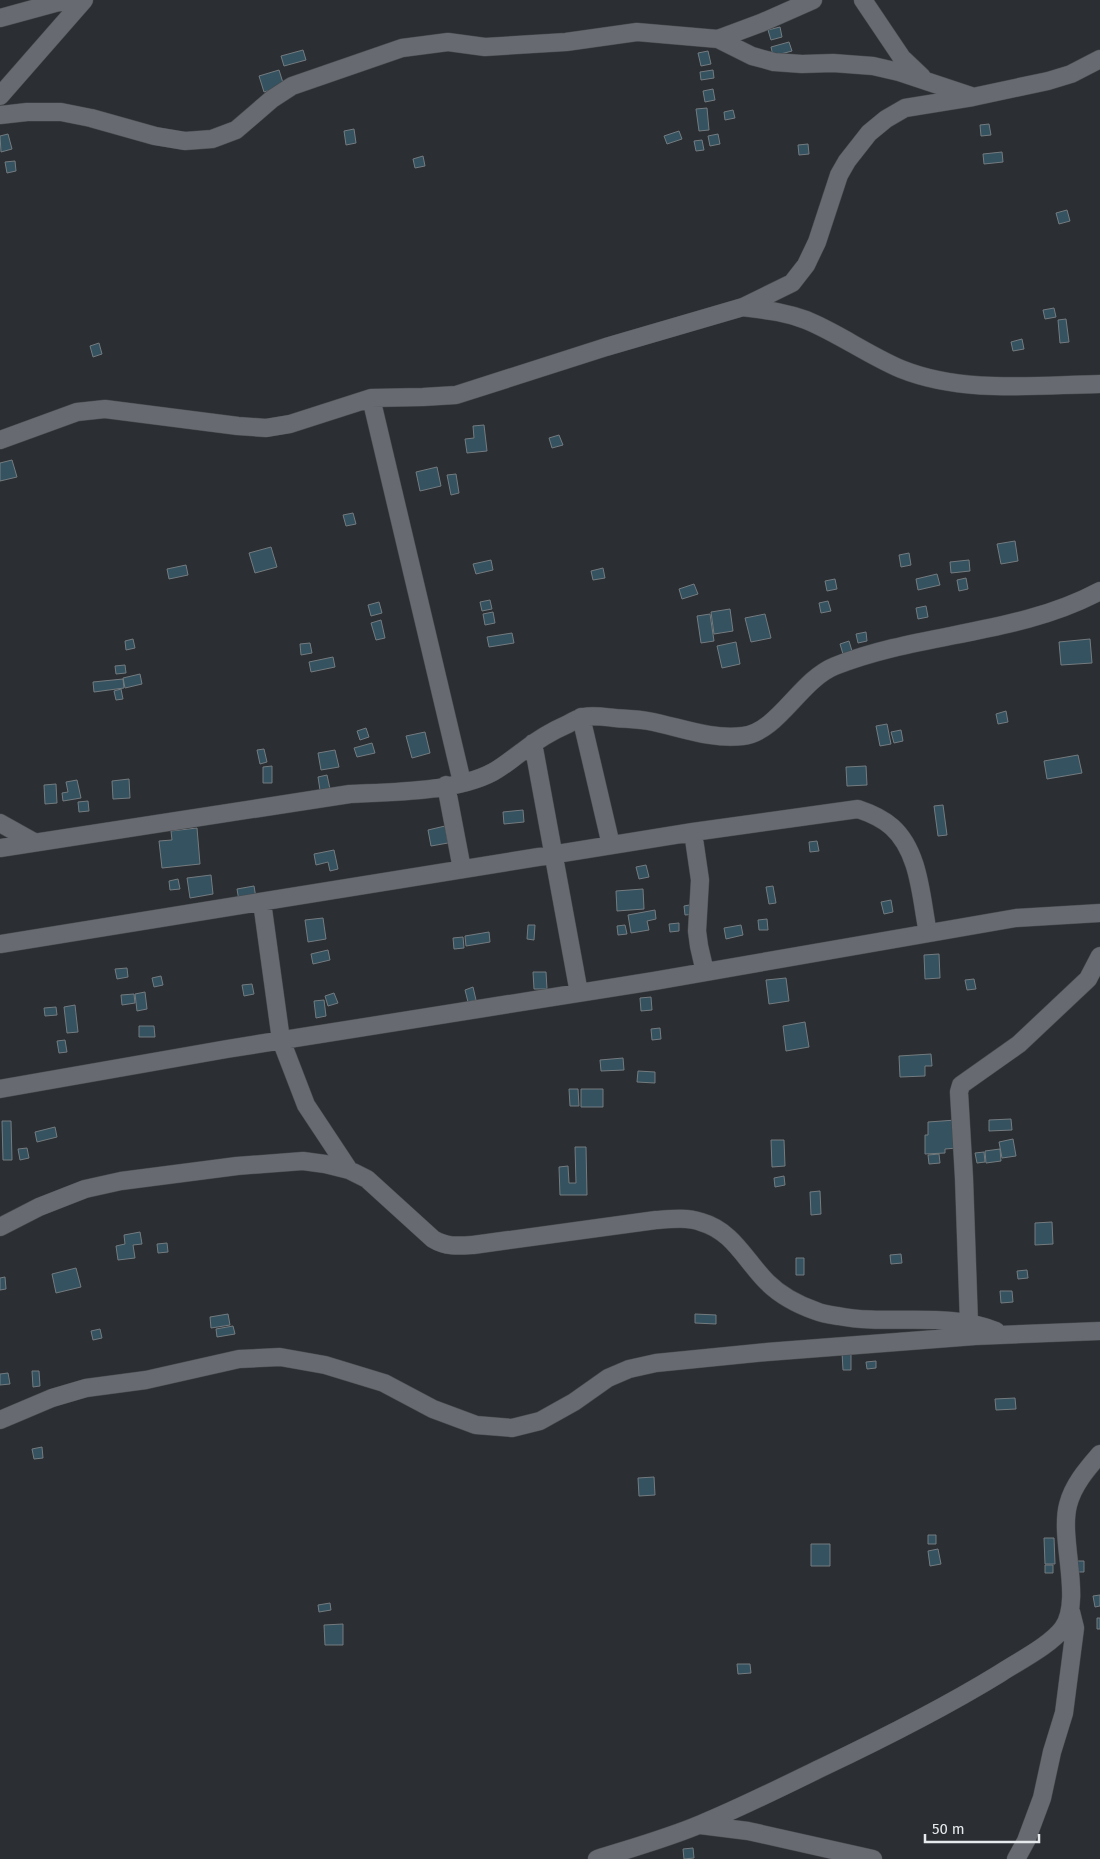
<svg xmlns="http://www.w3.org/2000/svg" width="1100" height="1859" viewBox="0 0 1100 1859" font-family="'Fira Sans',sans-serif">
<rect width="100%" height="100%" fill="#2b2f34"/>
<path fill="#345260" stroke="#747b7f" d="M780,27L782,37L771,40L768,30Z
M789,42L792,51L773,56L771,47Z
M303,50L306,60L284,66L281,56Z
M708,51L711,64L701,66L698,53Z
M279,70L284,86L264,92L259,76Z
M713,70L714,78L701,80L700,72Z
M713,89L715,100L705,102L703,91Z
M707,108L709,130L699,131L696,109Z
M733,110L735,118L725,120L724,112Z
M989,124L991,135L981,136L980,125Z
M354,129L356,143L346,145L344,131Z
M679,131L682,139L667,144L664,136Z
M8,134L12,149L1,152L0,136Z
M718,134L720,144L710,146L708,136Z
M702,140L704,150L696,151L694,141Z
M808,144L809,154L799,155L798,145Z
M1002,152L1003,162L984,164L983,154Z
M423,156L425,166L415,168L413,159Z
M15,161L16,171L7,173L5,162Z
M1067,210L1070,221L1059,224L1056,213Z
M1054,308L1056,317L1045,319L1043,310Z
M1066,319L1069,342L1060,343L1058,320Z
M1022,339L1024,349L1013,351L1011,342Z
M99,343L102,354L93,357L90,346Z
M484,425L487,451L467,453L465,439L474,438L473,426Z
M559,435L563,445L552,448L549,438Z
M12,460L17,477L0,481V463Z
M437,467L441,486L420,491L416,472Z
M456,474L459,493L451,495L447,475Z
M353,513L356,524L346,526L343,515Z
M1015,541L1018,561L1001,564L997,544Z
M271,547L277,567L255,573L249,553Z
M909,553L911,565L901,567L899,555Z
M491,560L493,570L476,574L473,564Z
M969,560L970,571L951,573L950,562Z
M186,565L188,575L169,579L167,569Z
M603,568L605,578L593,580L591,571Z
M937,574L940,585L918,590L916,579Z
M966,578L968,589L959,591L957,580Z
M835,579L837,589L827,591L825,581Z
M694,584L698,594L682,599L679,589Z
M490,600L492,609L482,611L480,602Z
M828,601L831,611L821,613L819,603Z
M379,602L382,613L371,616L368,605Z
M926,606L928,617L918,619L916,608Z
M730,609L733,631L714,634L711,612Z
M493,612L495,623L485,625L483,614Z
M710,614L714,641L701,643L697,616Z
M765,614L771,638L751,642L745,618Z
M381,620L385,638L376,640L371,623Z
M866,632L867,641L858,643L856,634Z
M512,633L514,643L489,647L487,637Z
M133,639L135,648L126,650L125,641Z
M1090,639L1092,663L1061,665L1059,642Z
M849,641L852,651L843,654L840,644Z
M736,642L740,664L722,668L717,646Z
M310,643L312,653L301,655L300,644Z
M333,657L335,667L311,672L309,662Z
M125,665L126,673L116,674L115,666Z
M140,674L142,684L125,688L123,678Z
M123,679L124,688L94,692L93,682Z
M121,689L123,699L116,700L114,691Z
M1006,711L1008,722L998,724L996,714Z
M887,724L891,744L880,746L876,726Z
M366,728L369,737L360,740L357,731Z
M901,730L903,741L894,743L891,732Z
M425,732L430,753L412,758L406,736Z
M372,743L375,753L357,757L354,748Z
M264,749L267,762L260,764L257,750Z
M335,750L339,767L321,770L318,753Z
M1078,755L1082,773L1047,779L1044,761Z
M272,766V783H263V767Z
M866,766L867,785L847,786L846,767Z
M327,775L330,789L320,790L318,777Z
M129,779L130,798L113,799L112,781Z
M77,780L81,798L63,801L62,793L68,792L66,782Z
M56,784L57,803L45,804L44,785Z
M88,801L89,811L79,812L78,802Z
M943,805L947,835L938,836L934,806Z
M523,810L524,822L504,824L503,812Z
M445,826L448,843L431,846L428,830Z
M197,828L200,864L162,868L159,841L172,840L171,831Z
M817,841L819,851L810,852L809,842Z
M334,850L338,869L330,871L328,862L316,865L314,854Z
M646,865L649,877L639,879L636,867Z
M211,875L213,894L190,898L187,878Z
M178,879L180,889L170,890L169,881Z
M254,886L256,898L239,901L237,889Z
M773,886L776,903L769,904L766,887Z
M643,889L644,909L617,911L616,891Z
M891,900L893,912L884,914L881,902Z
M695,904L697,914L685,915L684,906Z
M655,910L656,919L647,921L649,930L631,933L628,915Z
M323,918L326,939L308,942L305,920Z
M767,919L768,930H759L758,920Z
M679,923V931L670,932L669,924Z
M528,925H535L534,940L527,939Z
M625,925L627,934L618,935L617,926Z
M741,925L743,935L726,939L724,928Z
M489,932L490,942L466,946L465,936Z
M463,937L464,948L454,949L453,938Z
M328,950L330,960L313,964L311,954Z
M939,954L940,978L925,979L924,955Z
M127,968L128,977L117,979L115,969Z
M533,972H546L547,989H534Z
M161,976L163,985L154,987L152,978Z
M786,978L789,1001L769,1004L766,980Z
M974,979L976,989L967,990L965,980Z
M252,984L254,994L244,996L242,985Z
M473,987L476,1000L468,1002L465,990Z
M145,992L147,1009L137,1011L135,994Z
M334,993L338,1003L328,1006L325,996Z
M134,994L135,1003L122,1005L121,995Z
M651,997L652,1010L641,1011L640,998Z
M324,1000L326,1016L316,1018L314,1001Z
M75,1005L78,1032L67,1033L64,1007Z
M56,1007L57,1015L45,1016L44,1008Z
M805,1022L809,1047L786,1051L783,1026Z
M139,1026H154L155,1037H139Z
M660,1028L661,1039L652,1040L651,1029Z
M65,1040L67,1052L59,1053L57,1041Z
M931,1054L932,1066H925V1076L900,1077L899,1056Z
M623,1058L624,1070L601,1071L600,1060Z
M638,1071L655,1072V1083L637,1082Z
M569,1089H578L579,1106H570Z
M581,1089H603V1107H581Z
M1011,1119L1012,1130L989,1131V1120Z
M956,1120L957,1148L945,1149V1153L925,1154V1135H928V1122Z
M2,1121H11L12,1160H3Z
M55,1127L57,1137L37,1142L35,1132Z
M1013,1139L1016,1156L1002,1158L999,1142Z
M771,1140H784L785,1166L772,1167Z
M575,1147H586L587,1195H560L559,1167L568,1166L569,1183H576Z
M27,1148L29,1158L20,1160L18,1149Z
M1000,1149L1001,1161L986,1163L985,1151Z
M984,1152L985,1162L977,1163L975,1153Z
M939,1154L940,1163L929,1164L928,1155Z
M784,1176L785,1185L775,1187L774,1178Z
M820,1191L821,1214L811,1215L810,1192Z
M1052,1222L1053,1244L1035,1245V1223Z
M140,1232L142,1244L133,1245L135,1258L118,1260L116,1246L125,1244L124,1235Z
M167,1243L168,1252L158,1253L157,1244Z
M901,1254L902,1263L891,1264L890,1255Z
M796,1258H804V1275H796Z
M76,1268L81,1287L56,1293L52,1274Z
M1027,1270L1028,1278L1018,1279L1017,1271Z
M5,1277L6,1289L0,1290V1278Z
M1000,1291H1012L1013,1302L1001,1303Z
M228,1314L230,1325L211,1328L210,1317Z
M695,1314L716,1315V1324L695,1323Z
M233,1326L235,1334L217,1337L216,1329Z
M100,1329L102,1338L93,1340L91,1331Z
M842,1352H851V1370H843Z
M876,1361V1368L867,1369L866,1362Z
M32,1371H39L40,1386L33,1387Z
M8,1373L10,1384L0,1385V1374Z
M1015,1398L1016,1409L996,1410L995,1399Z
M42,1447L43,1458L34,1459L32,1449Z
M654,1477L655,1495L639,1496L638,1478Z
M928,1535H936V1544H928Z
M1044,1538H1054L1055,1564H1045Z
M811,1544H830V1566H811Z
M938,1549L941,1564L930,1566L928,1551Z
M1074,1561H1084V1572H1074Z
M1045,1565H1053V1573H1045Z
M1100,1595V1606L1095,1607L1093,1596Z
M330,1603L331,1610L319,1612L318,1605Z
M1097,1618H1100V1629H1097Z
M343,1624V1645H325L324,1625Z
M737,1664H750L751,1673L738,1674Z
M693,1848L694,1858L684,1859L683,1849Z"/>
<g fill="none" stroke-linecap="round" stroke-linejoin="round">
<g stroke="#464a4d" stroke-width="19">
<path id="minor" d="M863,0L902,58L922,77
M0,18L66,0
M718,39L761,23L813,0
M0,96L84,0
M0,115L27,112H61L91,118L155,136L185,141L212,139L236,130L272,99L292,86L402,48L448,42L485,47L566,42L637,32L718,39L752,56L774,62L802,64L833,63L873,66L899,72L971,96
M743,307C765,310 785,312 806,320C838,333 868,355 901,369C963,394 1035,385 1100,384
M371,398L462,782
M0,440L77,412L105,409L238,426L266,428L290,424L371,398L423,397L456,395L606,347L743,307L792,283L806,265L817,242L839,175L847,161L869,133L886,119L905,108L973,97L1048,81L1071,74L1100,59
M581,717L611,845
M533,743L579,993
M446,785L462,869
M0,823L34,842
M693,832L700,880L697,931L699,946L705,972
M0,848L350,794C392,792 456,792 493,772C504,766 513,758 523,751C537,740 552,731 568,724C573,721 578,718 583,717C594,715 605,717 615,718C626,719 637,719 648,721C680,727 710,740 743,736C778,732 800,680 835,666C921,632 1018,635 1100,591
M262,902L281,1040L306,1105L349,1170
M0,944L693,832L858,809C870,813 882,818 892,827C920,852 921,899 928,933
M0,1089L227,1049L654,981L1016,918L1100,913
M0,1227L39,1207L85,1189L121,1181L237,1166L303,1161L325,1164L349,1170L367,1179L433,1239C446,1247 458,1246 473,1245L656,1220C670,1219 687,1217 701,1222C733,1231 745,1260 767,1282C780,1295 799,1305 816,1311C823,1314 831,1315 838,1316C890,1326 947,1311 996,1331
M969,1323L964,1178L959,1092L961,1085L1019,1044L1088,979L1100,956
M0,1420L52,1398L86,1388L146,1380L239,1359L280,1357L325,1365L384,1383L433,1409L476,1425L512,1428L540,1421L574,1402L608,1378L629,1369L656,1363L767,1352L975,1336L1100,1331
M700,1825L748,1831L873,1859
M597,1859C632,1848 668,1838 701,1824C742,1807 782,1787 821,1768C882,1739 942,1709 999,1674C1017,1662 1051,1645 1063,1628C1083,1599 1059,1540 1068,1505C1073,1485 1087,1469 1100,1454
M1016,1859L1026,1841L1042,1798L1052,1752L1064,1713L1075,1628L1071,1612"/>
</g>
<use href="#minor" stroke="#676b71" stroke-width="18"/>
</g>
<path d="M925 1834v8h114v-8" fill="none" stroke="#e7eaed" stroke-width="2.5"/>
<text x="932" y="1834" font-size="15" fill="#e7eaed" stroke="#2b2f34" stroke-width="4" paint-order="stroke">50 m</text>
</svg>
